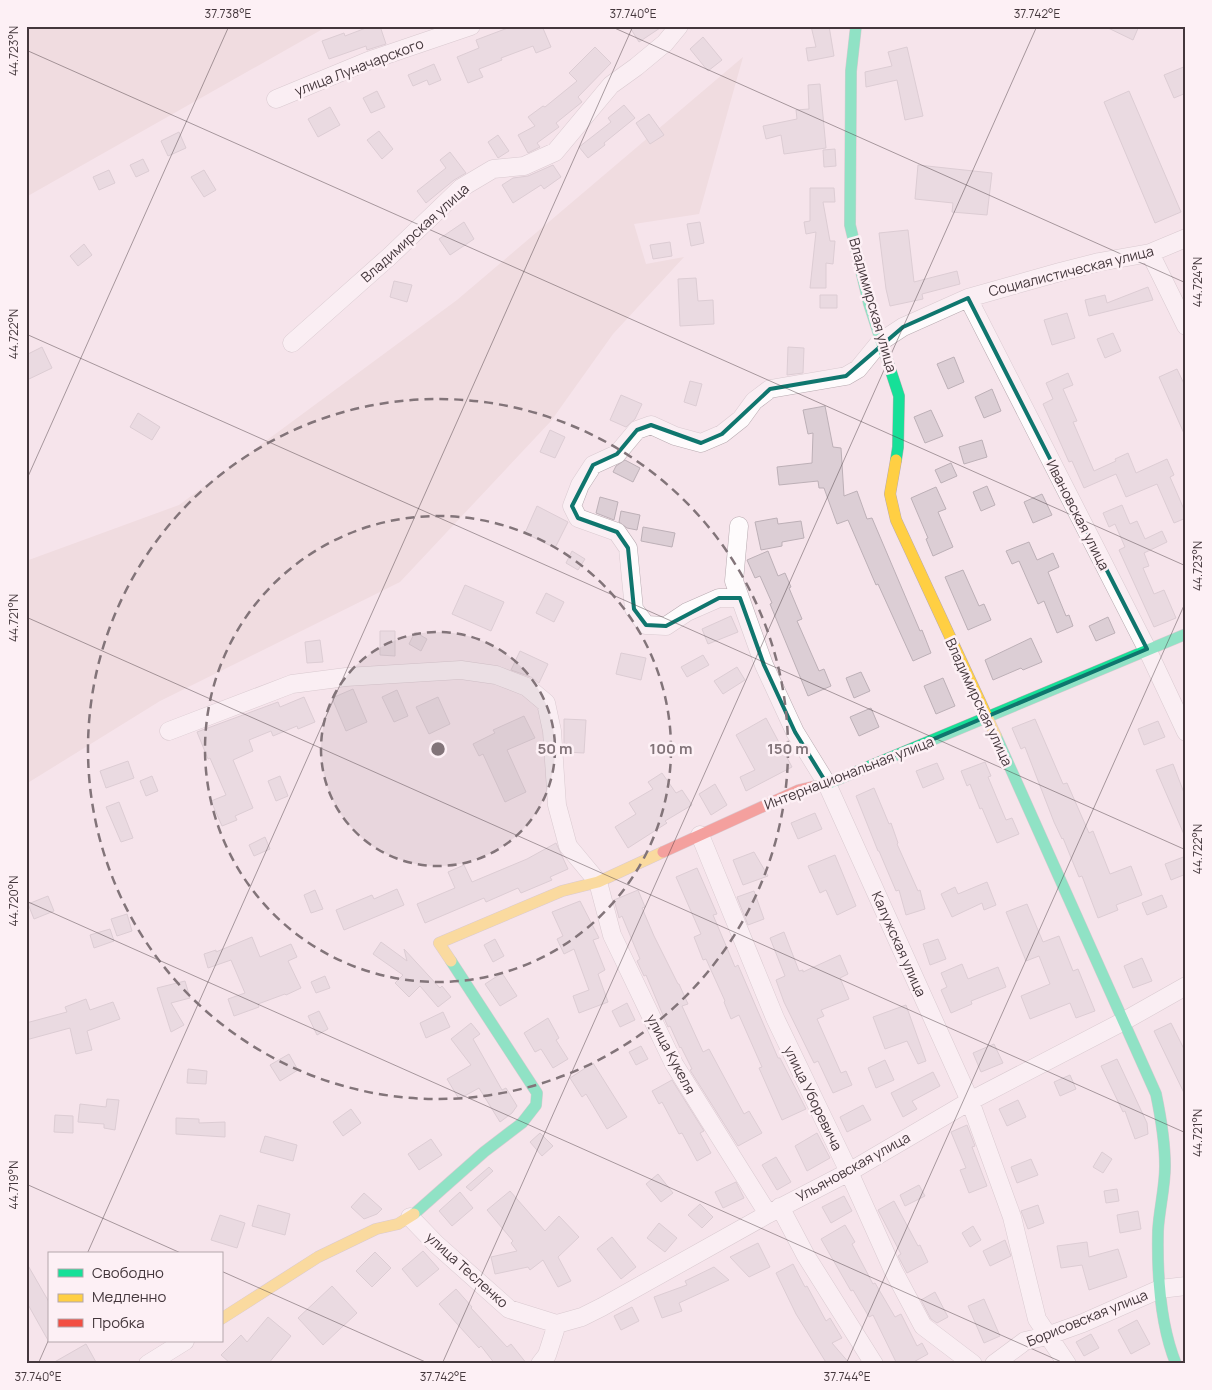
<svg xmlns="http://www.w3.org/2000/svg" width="1212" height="1390" viewBox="0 0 1212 1390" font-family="Manrope,sans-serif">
<rect width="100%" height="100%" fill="#f6e4eb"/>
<path fill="#e9d2d2" d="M41,26H328L26,197V30Z
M743,57L699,214L634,224L646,264L684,257L613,334L551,421L400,582L160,701L26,784V561L179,505L457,300Z"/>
<path fill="#dcced5" stroke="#bdb0b7" d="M371,26H380L386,44L367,50L366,46L329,59L322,41L344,33L345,36Z
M513,26H542L551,47L536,53L533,46L501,58L502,60L479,69L483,77L468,83L457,57L479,48L476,40Z
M629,26H663L639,42Z
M811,26H829L834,56L808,61L806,48L816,47Z
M1104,26H1139L1133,40Z
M703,37L722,60L708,71L690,49Z
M595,47L611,63L578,97L582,102L556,123L559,127L537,143L540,147L528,153L518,135L535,126L528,117L543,106L545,107L577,81L569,73Z
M907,47L923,116L905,120L897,80L866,87L865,72L892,66L888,52Z
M434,64L441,80L429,85L427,80L413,86L408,75Z
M1186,66V93L1174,98L1164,75Z
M820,84L826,148L784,154L781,135L766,139L763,126L797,119L796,110L809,109L808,85Z
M377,91L385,107L371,113L363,98Z
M1129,91L1181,212L1155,223L1104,102Z
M624,105L635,118L604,143L605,145L588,158L579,147L611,122L608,118Z
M330,107L340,125L318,137L308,119Z
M649,114L664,135L650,144L636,123Z
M379,131L393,149L382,159L367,140Z
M179,132L186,148L168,156L161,141Z
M498,135L509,151L498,158L488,142Z
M835,149L836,166L824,167L823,150Z
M450,152L466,173L454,180L426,203L417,191L446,168L440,160Z
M143,159L149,171L136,177L130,165Z
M553,165L561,177L544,189L541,185L513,203L502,185L513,178L528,176Z
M918,165L992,173L987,215L952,212L953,203L915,199Z
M109,170L115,183L99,190L93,177Z
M204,170L216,190L204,197L191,177Z
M810,188H834L835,202H823L830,241H835L833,264L826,263V288H810L816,232L806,234L804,222L810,221Z
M464,222L474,239L450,255L439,239Z
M700,222L704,243L691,246L687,224Z
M908,230L914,282L957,271L960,284L922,294L923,299L890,306L886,289L879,233Z
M670,242L672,256L653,259L650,245Z
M84,244L92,255L78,266L70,256Z
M696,278L698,301L713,300L714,324L680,326L678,279Z
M394,281L412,285L407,302L390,297Z
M1148,287L1153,300L1089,316L1085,300L1105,295L1107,303Z
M820,295H837V308H820Z
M1067,313L1075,338L1052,345L1044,320Z
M1113,333L1121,351L1105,358L1097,339Z
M42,347L52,368L29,379L26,372V355Z
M788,347L804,348L803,373L787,375Z
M954,357L964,382L948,389L937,364Z
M1177,369L1186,388V438L1159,377Z
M1068,373L1073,385L1063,389L1077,421L1073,422L1094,471L1116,461L1115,459L1128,453L1136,473L1167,459L1174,475L1170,477L1186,514V518L1174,523L1157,484L1126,497L1116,474L1084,488L1072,461L1069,462L1043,404L1053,399L1046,383Z
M690,381L702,384L696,406L684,402Z
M992,389L1001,411L984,418L975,397Z
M621,395L642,404L635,419L626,427L610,420Z
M825,406L833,447L841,448L844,496L857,491L867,519L872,518L920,631L922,630L931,653L913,661L878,584L876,585L848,520L837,524L824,488H819L818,481L779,485L777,467L812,463L813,433L808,434L803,410Z
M931,410L943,436L925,443L914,417Z
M138,413L160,427L152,440L130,427Z
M550,430L565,437L555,458L540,452Z
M982,440L987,457L964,464L959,447Z
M625,460L640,468L633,482L613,472L616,466Z
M951,463L957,476L941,483L935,470Z
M987,486L995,505L981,511L973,492Z
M936,487L946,509L938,512L953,547L933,556L926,539L928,538L911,498Z
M1042,494L1052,515L1033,523L1024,502Z
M600,497L618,502L614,520L596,513Z
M1122,505L1130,524L1137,521L1145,539L1162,531L1167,542L1144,553L1149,566L1143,568L1154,594L1164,590L1176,618L1154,627L1119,550L1125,547L1115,524L1109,527L1103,513Z
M537,506L568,522L555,548L525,533Z
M621,511L640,515L637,530L627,528L619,522Z
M777,518L778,524L801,521L804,538L782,542V546L761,550L755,522Z
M643,527L675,533L672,547L641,541Z
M1029,542L1037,560L1053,553L1059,567L1048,572L1066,616L1069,615L1073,626L1057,633L1044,601L1038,604L1019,561L1012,564L1006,551Z
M572,551L585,559L578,570L566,563Z
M768,551L778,576L785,573L791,587L789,588L802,619L797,621L819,671L824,669L831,686L808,696L770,604L772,603L760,576L755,578L747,560Z
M963,570L979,606L984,604L991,620L968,630L945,577Z
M465,585L504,602L491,631L452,614Z
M546,593L564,602L554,622L536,613Z
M731,616L738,632L708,644L702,629Z
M1108,617L1115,633L1096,641L1089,626Z
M380,631H395V656L380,655Z
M415,632L427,639L421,651L409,644Z
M1031,638L1042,662L1023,670L1021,668L993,680L985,660Z
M320,640L323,662L307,663L305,642Z
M520,651L548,664L539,683L531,677L511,670Z
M621,653L646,658L641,680L616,674Z
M703,655L709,665L687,677L681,667Z
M737,667L745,680L723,694L714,681Z
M861,672L870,691L854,698L846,678Z
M943,678L955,706L936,714L924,686Z
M353,689L367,722L346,731L332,698Z
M397,690L408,716L394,722L382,697Z
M304,697L315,722L298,729L297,726L273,736L271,731L249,740L253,751L233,760L253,808L235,816L237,820L222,826L211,801L226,795L210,758L208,759L197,732L278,702L280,707Z
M438,697L450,724L429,734L416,707Z
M871,708L879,727L859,736L850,717Z
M524,716L535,738L507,750L526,792L505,802L483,754L479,756L473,744L495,733L493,730Z
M766,718L792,767L746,791L740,777L755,770L736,735Z
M564,719L586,720L584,753L564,752Z
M1035,719L1063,784L1067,783L1089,833L1093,831L1110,874L1131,866L1142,895L1116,905L1118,910L1098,918L1082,876L1079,877L1063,838L1062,839L1054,822L1025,747L1021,749L1012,728Z
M1158,721L1165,737L1144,745L1138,729Z
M128,761L134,778L106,788L100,771Z
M985,762L991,776L988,777L1006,820L1012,818L1019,834L997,843L982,808L980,809L970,784L967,786L961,771Z
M937,763L944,779L923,788L916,771Z
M1173,764L1186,798V839L1156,770Z
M662,773L676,793L682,790L692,805L665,821L667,823L628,848L615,827L636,814L629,803L653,789L648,782Z
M152,776L158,791L146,796L140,781Z
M280,776L288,796L276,801L268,781Z
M715,784L727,805L711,815L699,794Z
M874,788L889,824L891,823L898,843L897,844L918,891L920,890L925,909L906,915L899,890L896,891L879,851H878L856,796Z
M119,802L133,838L121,842L106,807Z
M815,813L822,829L798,839L791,823Z
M265,837L270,849L254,856L249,845Z
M556,843L568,869L550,877L552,880L521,893L518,888L486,902L484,898L425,923L417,904L455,888L448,872L464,865L472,882L527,859Z
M754,852L768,876L743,885L733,860Z
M835,855L856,906L837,915L826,890L820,893L808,866Z
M1186,856V874L1171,880L1165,864Z
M697,868L717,914L713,915L735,967L738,965L778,1058H780L806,1109L782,1120L759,1068L762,1067L739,1015L731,1019L724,1002L725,1001L706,959L703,960L694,937L701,934L676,877Z
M987,882L996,905L984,910L982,903L952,917L941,894L955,887L958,894Z
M397,889L404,905L344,930L336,910L372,895L374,899Z
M315,890L323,909L311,913L304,895Z
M638,890L645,907L642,908L654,936L678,984H679L688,1004L682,1006L703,1052L709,1049L744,1114L749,1111L762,1133L738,1146L690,1070L692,1069L681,1047L680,1048L670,1026L668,1027L646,975L644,976L637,961L640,959L622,916L619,918L618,914L614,900Z
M754,891L764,919L748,925L737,897Z
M1162,895L1167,907L1147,915L1142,903Z
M48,896L54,911L34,919L28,904Z
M580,901L599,938L593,940L605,970L598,974L608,1002L579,1013L573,996L589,990L574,949L564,954L557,939L563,936L552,912Z
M1027,904L1043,942L1059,936L1073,971L1078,969L1095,1011L1076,1018L1070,1003L1030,1019L1021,996L1050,984L1039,956L1026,961L1006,912Z
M127,914L132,931L117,936L111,919Z
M110,929L114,941L94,948L90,935Z
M784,932L799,971L803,970V972L840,955L848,974L840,978L849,999L821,1010L824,1016L817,1019L841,1073L846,1071L852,1085L833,1093L818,1061L814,1063L784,1002L776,980L785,976L770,938Z
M252,937L260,957L291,944L297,957L288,961L301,988L286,995L285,994L258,1004L259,1007L234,1016L228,999L245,993L231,960L208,968L204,954L216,950V952Z
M495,939L504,956L493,962L484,945Z
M938,939L946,959L930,965L923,944Z
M381,942L407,961L404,949L440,988L442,986L451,997L438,1007L420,986L409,997L395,983L403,975L373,954Z
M1142,958L1152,981L1133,988L1124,966Z
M962,964L968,979L998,967L1006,987L971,1001L972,1004L951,1013L941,990L947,987L941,973Z
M502,973L517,996L500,1006L485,984Z
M325,976L330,988L316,993L311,982Z
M185,981L190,998L171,1003L184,1025L171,1032L157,988Z
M86,999L90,1010L113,1002L120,1019L87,1031L92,1050L76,1054L70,1028L26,1040V1023L67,1012L65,1007Z
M627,1003L635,1020L620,1027L612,1011Z
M906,1005L926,1061L918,1064L907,1041L885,1049L873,1017Z
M319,1011L328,1029L317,1035L308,1016Z
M443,1012L450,1027L426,1038L420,1023Z
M548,1018L559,1038L556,1040L568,1059L553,1068L541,1049L535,1052L524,1033Z
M471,1023L480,1034L473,1039L502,1090L506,1088L517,1106L512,1113L500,1122L479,1088L459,1099L447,1079L471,1065L451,1039Z
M1171,1023L1186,1053V1097L1154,1031Z
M994,1044L1003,1063L981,1072L973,1053Z
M641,1046L648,1059L636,1065L629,1052Z
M289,1054L298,1070L280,1081L270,1065Z
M1117,1059L1147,1123L1148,1134L1135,1139L1125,1111L1123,1112L1101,1066Z
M885,1060L894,1080L876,1088L868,1068Z
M593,1063L627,1117L607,1129L586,1094L582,1097L570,1078Z
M188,1069L207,1071L206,1084L187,1083Z
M933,1072L940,1086L912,1101L917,1109L903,1117L891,1093Z
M1070,1075L1076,1089L1060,1096L1054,1082Z
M672,1080L704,1131L700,1133L711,1153L697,1161L682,1133L679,1134L662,1102L659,1104L652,1091Z
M107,1099L119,1100L115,1130L104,1128V1124L78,1122L80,1104L106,1107Z
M1018,1100L1026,1117L1007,1126L999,1109Z
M863,1105L871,1120L847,1132L840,1117Z
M351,1109L361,1123L343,1136L333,1122Z
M55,1115L73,1116V1133L54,1132Z
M176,1118L199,1119V1123L225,1122V1137L176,1134Z
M967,1125L975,1146L972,1147L987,1186L969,1193L960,1170L966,1168L951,1132Z
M540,1133L553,1146L542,1156L530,1142Z
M817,1133L830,1158L807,1171L795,1146Z
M265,1136L297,1145L293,1161L260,1152Z
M431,1139L442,1155L419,1170L408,1154Z
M1102,1152L1112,1159L1103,1173L1093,1167Z
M776,1157L791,1182L777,1190L762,1165Z
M1031,1159L1038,1175L1017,1183L1011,1167Z
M489,1167L493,1171L471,1191L466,1187Z
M658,1174L673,1193L661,1202L646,1184Z
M736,1182L744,1198L723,1208L715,1192Z
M919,1185L925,1196L905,1206L900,1195Z
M1117,1189L1119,1201L1106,1203L1104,1191Z
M510,1191L545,1231L559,1216L579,1237L558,1257L571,1281L558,1287L543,1260L530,1270L528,1267L495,1274L491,1257L517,1251L511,1243L513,1241L487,1210Z
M460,1192L473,1208L452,1226L439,1211Z
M364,1193L382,1209L377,1214L364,1219L351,1207Z
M844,1196L852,1211L831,1223L822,1207Z
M894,1201L918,1246L920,1245L928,1262L907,1273L898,1256L901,1254L878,1210Z
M700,1204L713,1217L702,1228L688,1215Z
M258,1205L290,1214L285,1235L252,1226Z
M1038,1205L1044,1223L1028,1229L1021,1211Z
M1138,1211L1141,1229L1120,1233L1117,1215Z
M220,1215L245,1223L237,1248L211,1240Z
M659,1223L677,1238L665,1252L647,1238Z
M845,1225L855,1242L852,1244L873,1284L875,1283L895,1317L901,1314L917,1346L922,1343L928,1354L910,1364H897L873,1315L869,1317L853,1290L851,1291L821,1239Z
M973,1226L981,1240L970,1247L962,1233Z
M612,1237L636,1267L621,1279L597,1249Z
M1005,1240L1011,1256L990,1266L983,1251Z
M1087,1242L1089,1257L1118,1249L1127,1277L1089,1290L1082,1265L1061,1268L1057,1246Z
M758,1243L770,1267L749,1277L730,1257Z
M423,1251L439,1269L417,1287L402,1269Z
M375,1252L391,1268L372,1287L356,1271Z
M26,1262L49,1302V1342L26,1301Z
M793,1264L805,1287L807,1286L826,1321L830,1318L842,1338L832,1343L850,1364H827L796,1314L776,1273Z
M714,1267L729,1280L679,1303L682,1311L662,1318L654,1297L687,1285L685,1281Z
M332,1286L357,1313L323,1345L298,1318Z
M456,1289L472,1307L471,1308L507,1347L511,1344L527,1364H495L481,1346L479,1348L439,1304Z
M935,1292L948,1317L937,1323L931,1319L921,1300Z
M984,1299L1000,1336L984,1343L968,1306Z
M632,1307L639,1321L621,1330L614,1316Z
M268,1317L291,1336L268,1364H231L221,1355L241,1335L247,1342Z
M1137,1320L1150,1344L1131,1354L1118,1330Z
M1091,1334L1099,1348L1084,1356L1076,1342Z
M86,1344L97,1364H51Z"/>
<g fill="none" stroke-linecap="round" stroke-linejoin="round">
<g stroke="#b8aab0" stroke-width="19">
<path id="street" d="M276,99L368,61L471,26
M1150,253L1186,326
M968,298L1147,649L1186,732
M292,343L390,256L461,188L493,169L524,166L555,152L611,85L636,67L665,43L679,26
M739,526L734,581L764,665L795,732L827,784L970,1101L1012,1217L1037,1319L1067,1364
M740,598H719L687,612L666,626L646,625L634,609L628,548L617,532L578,518L572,506L580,485L593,465L617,454L637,430L651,425L675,436L701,443L722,434L741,419L754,401L770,389L846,376L858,369L880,342L903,327L968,298L1060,272L1099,262L1150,253L1186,238
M169,731L292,684L346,677L461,670L496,675L527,687L546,703L552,731L557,805L568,846L598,882L612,935L674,1064L768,1214
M700,835L775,1018L849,1172L893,1270L923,1326L973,1364
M780,1207L806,1256L874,1364
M410,1217L436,1244L509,1309L557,1324
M557,1324L582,1317L602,1307L768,1214L849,1172L970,1101L1124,1021L1186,986
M148,1364L185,1341
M540,1364L547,1355L557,1324
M994,1364L1025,1341L1047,1336L1083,1323L1160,1289L1186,1286"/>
</g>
<g stroke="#b8aab0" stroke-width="12">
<path id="fast" d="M856,26L851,71L850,225L869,304L899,396L898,447L896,460
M996,736L1156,1094C1161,1118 1165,1142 1165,1166C1165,1188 1159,1210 1158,1231C1157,1275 1160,1324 1176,1364
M816,786L827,784L1186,634
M414,1214L484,1152L522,1123L536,1105L537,1093L451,961"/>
</g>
<g stroke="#b8aab0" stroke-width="12">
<path id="slow" d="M896,460L890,494L896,520L996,736
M451,961L439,943L562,891L598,882L663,852
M221,1319L318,1257L376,1229L398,1224L414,1214"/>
</g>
<g stroke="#b8aab0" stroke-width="12">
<path id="jam" d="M663,852L799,790L816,786"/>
</g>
<use href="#street" stroke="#fefbfc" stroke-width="18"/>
<use href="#fast" stroke="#16e098" stroke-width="11"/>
<use href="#slow" stroke="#ffcf43" stroke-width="11"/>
<use href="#jam" stroke="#f24e42" stroke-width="11"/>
</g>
<path d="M0 0H1212V1390H0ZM968,298L1147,649L827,784L795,732L764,665L740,598H719L666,626L646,625L634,609L628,548L617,532L578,518L572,506L593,465L617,454L637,430L651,425L701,443L722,434L770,389L846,376L903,327Z" fill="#f6e4eb" fill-opacity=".55" fill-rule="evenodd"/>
<path fill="none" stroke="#0f766e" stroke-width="4" stroke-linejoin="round" d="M968,298L1147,649L827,784L795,732L764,665L740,598H719L666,626L646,625L634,609L628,548L617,532L578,518L572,506L593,465L617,454L637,430L651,425L701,443L722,434L770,389L846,376L903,327Z"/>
<path fill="none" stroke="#44373c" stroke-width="1" stroke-opacity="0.45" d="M610,26L1186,283M26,50L1186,566M26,334L1186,850M26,481L229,26M26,617L1186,1133M26,901L1066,1364M26,1184L183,1254M87,1254L633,26M221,1271L430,1364M38,1364L49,1339M442,1364L1037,26M846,1364L1186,601"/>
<circle cx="438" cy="749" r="117" fill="#827479" fill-opacity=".12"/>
<g fill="none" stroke="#827479" stroke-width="2.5" stroke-dasharray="9 6">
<circle cx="438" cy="749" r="117"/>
<circle cx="438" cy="749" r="233"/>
<circle cx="438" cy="749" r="350"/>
</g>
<g text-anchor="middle" stroke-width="5" stroke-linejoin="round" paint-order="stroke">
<g font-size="14" fill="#44373c" stroke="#fdf0f5">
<text transform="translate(359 67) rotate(-21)" y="5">улица Луначарского</text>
<text transform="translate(415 233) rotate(-42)" y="5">Владимирская улица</text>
<text transform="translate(1071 271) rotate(-14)" y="5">Социалистическая улица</text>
<text transform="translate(873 305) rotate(74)" y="5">Владимирская улица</text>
<text transform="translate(1078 515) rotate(63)" y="5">Ивановская улица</text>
<text transform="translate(979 702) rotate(65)" y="5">Владимирская улица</text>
<text transform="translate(849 773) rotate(-21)" y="5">Интернациональная улица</text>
<text transform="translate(899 944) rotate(66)" y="5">Калужская улица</text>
<text transform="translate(671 1054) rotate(62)" y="5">улица Кукеля</text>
<text transform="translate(813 1098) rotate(64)" y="5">улица Уборевича</text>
<text transform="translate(853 1167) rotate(-29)" y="5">Ульяновская улица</text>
<text transform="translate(467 1270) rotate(42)" y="5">улица Тесленко</text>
<text transform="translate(1087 1318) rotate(-22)" y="5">Борисовская улица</text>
</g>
</g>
<circle cx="438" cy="749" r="8" fill="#827479" stroke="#fdf0f5" stroke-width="2.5"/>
<g font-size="15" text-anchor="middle" font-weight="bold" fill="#827479" stroke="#fdf0f5" stroke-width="5" stroke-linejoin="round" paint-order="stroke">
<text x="555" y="754">50 m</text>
<text x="671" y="754">100 m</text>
<text x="788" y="754">150 m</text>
</g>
<rect width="1212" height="1390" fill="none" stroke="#fdf0f5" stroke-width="55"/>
<rect x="48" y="1252" width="175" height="90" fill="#fdf0f5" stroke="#b3a6ab"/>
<rect x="58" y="1269" width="25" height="8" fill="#16e098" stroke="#b3a6ab"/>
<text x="92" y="1278" font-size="15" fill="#44373c">Свободно</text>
<rect x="58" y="1294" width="25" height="8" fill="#ffcf43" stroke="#b3a6ab"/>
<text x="92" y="1302" font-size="15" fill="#44373c">Медленно</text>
<rect x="58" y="1319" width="25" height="8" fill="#f24e42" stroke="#b3a6ab"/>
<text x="92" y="1328" font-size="15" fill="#44373c">Пробка</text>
<rect x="28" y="28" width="1156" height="1334" fill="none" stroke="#44373c" stroke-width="2"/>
<g font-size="12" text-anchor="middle" fill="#44373c">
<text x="228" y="18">37.738°E</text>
<text x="633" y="18">37.740°E</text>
<text x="1037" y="18">37.742°E</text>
<text transform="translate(14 51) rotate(-90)" y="4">44.723°N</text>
<text transform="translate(1198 282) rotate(-90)" y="4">44.724°N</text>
<text transform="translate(14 334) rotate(-90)" y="4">44.722°N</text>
<text transform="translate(1198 566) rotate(-90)" y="4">44.723°N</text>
<text transform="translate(14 618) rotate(-90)" y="4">44.721°N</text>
<text transform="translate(1198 849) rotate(-90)" y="4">44.722°N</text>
<text transform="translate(14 901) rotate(-90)" y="4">44.720°N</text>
<text transform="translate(1198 1133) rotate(-90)" y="4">44.721°N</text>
<text transform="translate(14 1185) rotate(-90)" y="4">44.719°N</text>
<text x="38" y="1381">37.740°E</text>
<text x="443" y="1381">37.742°E</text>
<text x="847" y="1381">37.744°E</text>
</g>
</svg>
